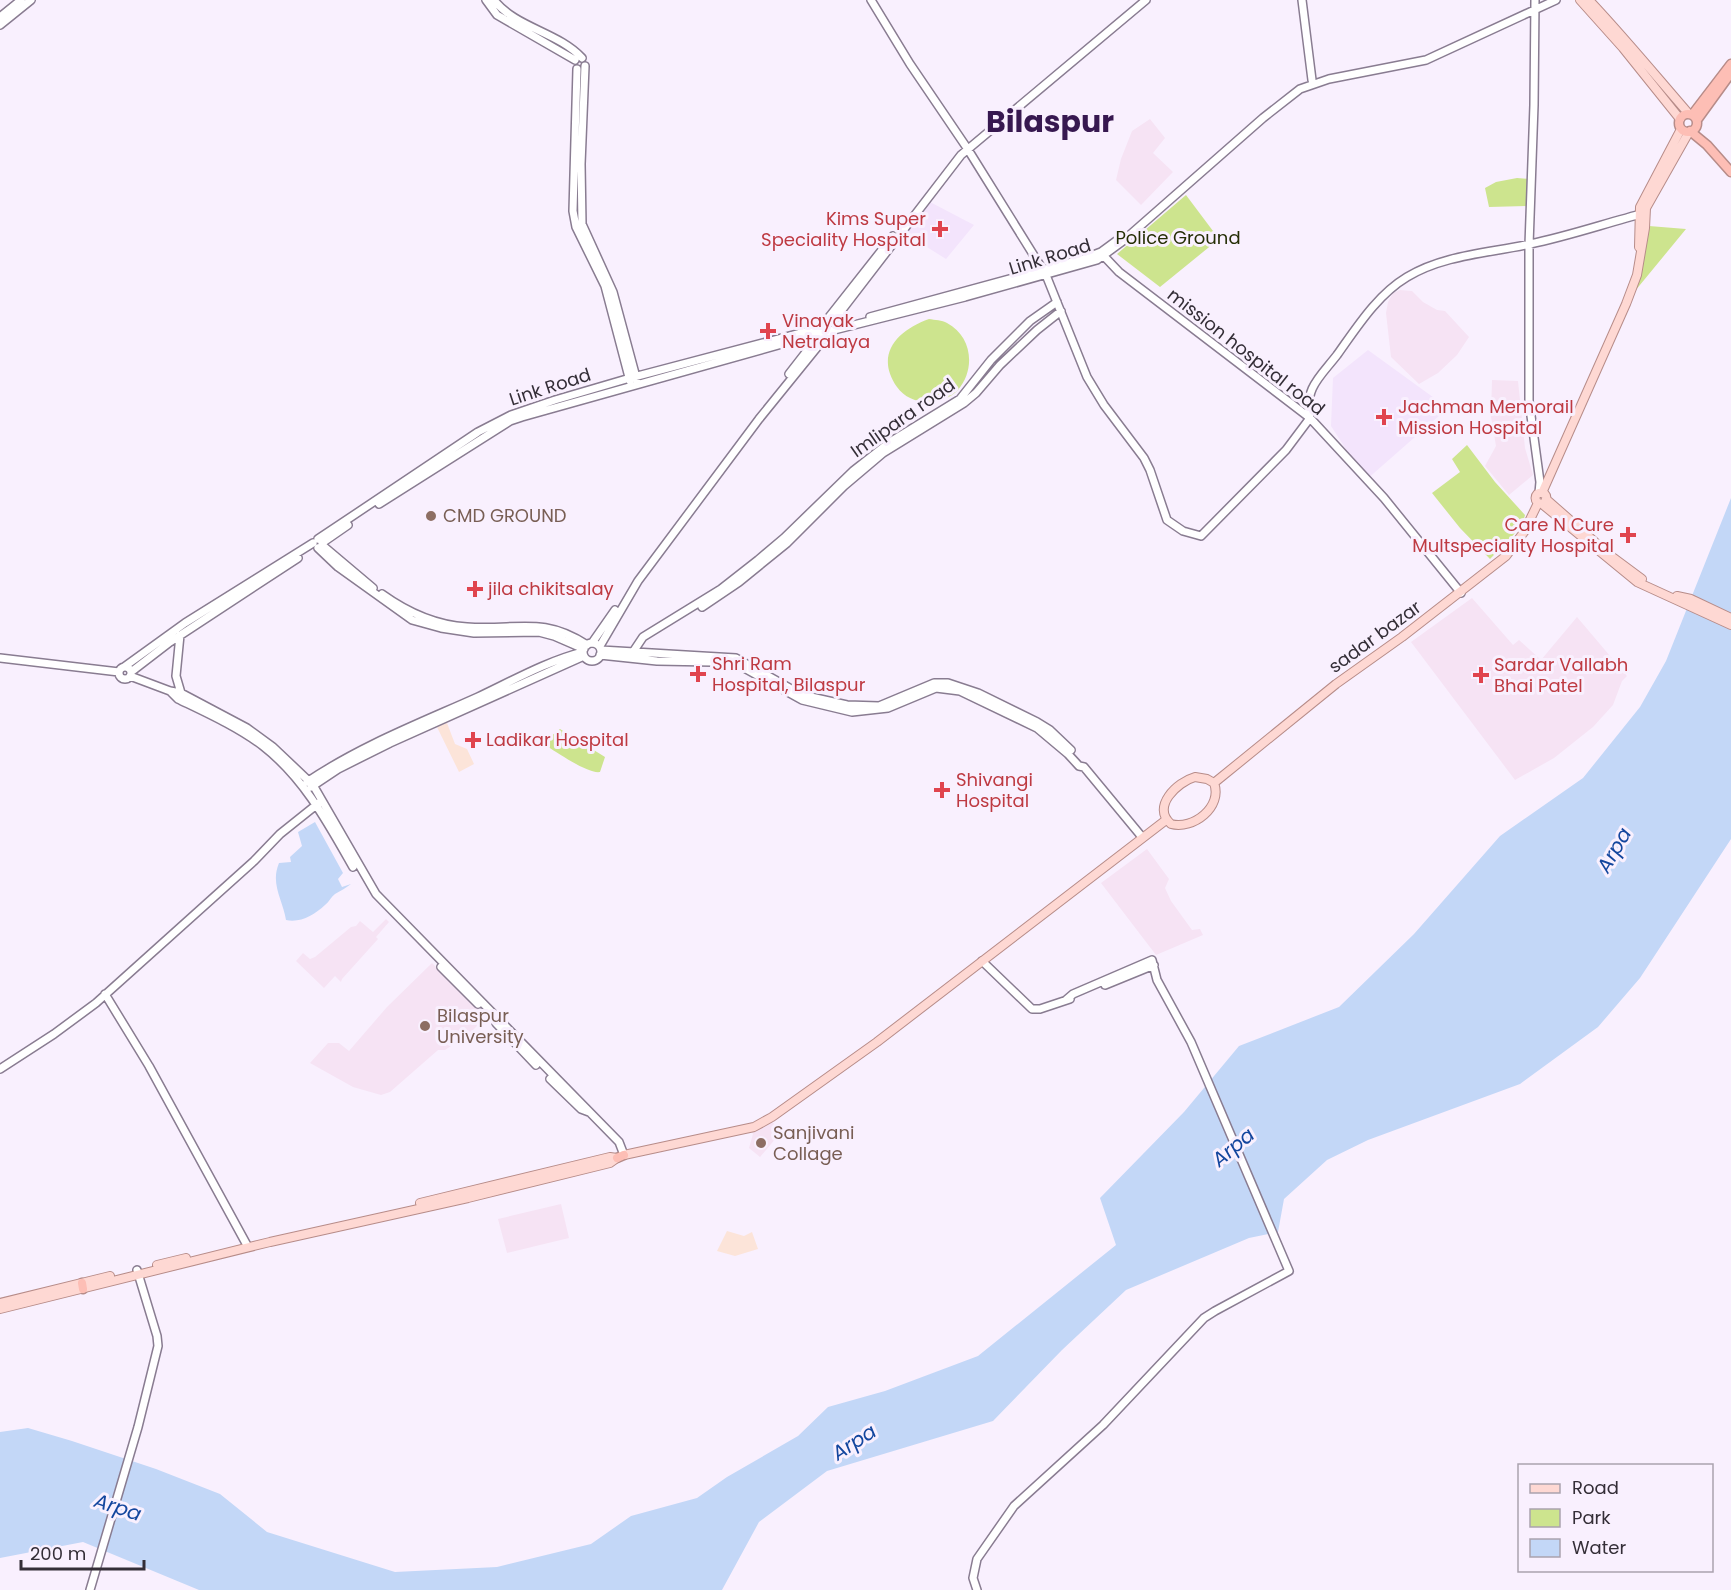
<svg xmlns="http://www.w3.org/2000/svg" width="1731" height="1590" viewBox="0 0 1731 1590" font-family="Poppins,sans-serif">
<rect width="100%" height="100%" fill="#f9f0fe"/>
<path fill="#fce4d9" d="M447,723L455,744L467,749L474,764L459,772L437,727Z
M727,1231L744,1236L752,1232L758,1249L735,1256L717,1251Z"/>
<path fill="#f3e4fc" d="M930,202L974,225L946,259L906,234Z
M1368,350L1448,408L1366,480L1331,426L1333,378Z"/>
<path fill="#f6e3f4" d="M1150,119L1165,138L1153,153L1173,172L1141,205L1116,180L1121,159L1132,131Z
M1400,290L1412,291L1423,302L1437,310L1445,311L1469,337L1457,355L1438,373L1419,384L1391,357L1386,313L1388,302L1393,293Z
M1492,380L1518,381L1525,448L1533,475L1509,495L1485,466L1496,446L1491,417Z
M1472,598L1513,645L1519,640L1541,660L1577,617L1627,676L1622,681L1613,705L1593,727L1554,758L1515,780L1411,642Z
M1147,849L1169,879L1165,888L1171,901L1192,930L1200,929L1203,935L1156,955L1101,883Z
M386,919L389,922L376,937L378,939L342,979L341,982L335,976L324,988L296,961L303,953L310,959L315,957L351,927L356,926L360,921L373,932Z
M432,963L451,982H453L486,1017L469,1034L445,1050H438L390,1092L381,1095L353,1087L310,1063L328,1043H339L349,1051L387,1007Z
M770,1120L782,1131L760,1157L749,1148L753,1134L751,1131Z
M561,1204L569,1238L507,1253L498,1219Z"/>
<path fill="#cde48e" d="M1517,178L1529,179V206L1489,207L1485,188L1496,182Z
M1186,195L1219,239L1160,287L1117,254Z
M1649,226L1686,229L1635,291Z
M929,319C935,320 942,320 947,323C972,336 976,369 958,390C942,407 910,406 897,387C874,354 898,330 929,319Z
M1467,445L1495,482L1525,515L1522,526L1490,559L1460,528L1432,493L1460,472L1452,459Z
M560,729L605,757L600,772C588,774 560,754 548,747L550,737Z"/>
<path fill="#c3d7f7" d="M1731,498V839L1640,978L1598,1027L1520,1084L1368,1140L1327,1160L1284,1199L1278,1232L1249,1238L1126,1290L1062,1350L993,1421L827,1471L759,1522L722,1590H199L83,1542L0,1558V1432L28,1428L72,1441L156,1469L220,1494L267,1532L395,1572L497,1567L591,1544L631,1516L697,1498L727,1477L798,1436L828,1407L885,1391L978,1356L1116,1245L1100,1198L1184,1112L1239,1046L1339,1007L1414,934L1500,836L1583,778L1640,707L1666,661Z
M315,822L343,873L338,879L342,887L351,884C346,888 340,891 335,894C331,897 329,902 325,905C314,915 301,923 286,920C283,900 270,884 279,863L291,862L290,857L302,846L298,832Z"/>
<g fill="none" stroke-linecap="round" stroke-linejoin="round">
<g stroke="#897c91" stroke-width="10">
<path id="secondary" d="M486,0L497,15L575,60
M494,0C516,28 558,32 582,58
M871,0L910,64L967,148L1046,275L1087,377L1104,405L1144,458L1150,470L1167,520L1183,531L1201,536L1286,450L1310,418C1304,388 1320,377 1337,355C1357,327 1377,295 1407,277C1443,255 1489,253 1530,244C1569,236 1606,223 1645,213
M1302,0L1312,80
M1535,0L1534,105L1529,245V401L1540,482L1539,493
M0,17L21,0
M0,25L31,0
M585,66L581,164L582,224L613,292L637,381
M577,69L573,211L576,227L605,286L630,381
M1102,254L1119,272L1310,418L1384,498L1461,593
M870,317L1083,259L1101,252L1116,241
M827,325L838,315L961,155L1146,0
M822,326L893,236
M830,331L965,297L1097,260L1123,241L1263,118L1300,89L1329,79L1426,60L1556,0
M789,374L810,347
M379,504L510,421L522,417L821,333
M318,539L478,432L511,415L555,400L630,378L820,328
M322,543L348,525
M322,545L373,588
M318,548L338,567L412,620L441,628L474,633L539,632L554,636L584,649
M382,594C407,612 435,625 467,627C515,631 542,615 587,645
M702,607L739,582L787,543L844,486L883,453L964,403L976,393L1000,365L1037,330L1061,311
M180,635L176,676L181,693
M592,643L615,610
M583 652a9 9 0 1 1 18 0a9 9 0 1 1-18 0Z
M600,646L638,581L759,419L827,335
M601,650L736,658L802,695L847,705L879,706L934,683H948L978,693L1037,722L1050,730L1071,750
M600,655L657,661L712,662L737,664L802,700L852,712L888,708L936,688L960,691L1037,728L1068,754L1079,766L1084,767L1142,837
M0,658L119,672
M629,658L643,637L721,589L758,560L784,538L853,471L890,442L960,399L991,360L1030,321L1057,302
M119 673a6 6 0 1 1 12 0a6 6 0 1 1-12 0Z
M124,667L185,623L313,543
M131,672L170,642L298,558
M130,676L170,691L181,693L247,728L273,747L313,785L376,894L619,1142L624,1155
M171,692L178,699C207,713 238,727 263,746C304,778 328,823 353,867
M307,782C360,746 420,723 478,697C512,681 547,661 583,652
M311,787L338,769L390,743L584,656
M982,961L1032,1009H1040L1070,999
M441,967L478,1004
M1105,985L1154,965
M105,994L149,1066L248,1247
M496,1023L536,1065
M0,1069L54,1034L96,1003L254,861L280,834L320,802
M550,1079L581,1109L589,1112
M90,1590L138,1427L158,1346L157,1336L137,1270
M977,1590L973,1578L977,1559L1014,1506L1103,1425L1204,1318L1215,1311L1289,1271L1191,1042L1157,980L1152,960L1073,994L1066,1000"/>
</g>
<g stroke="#b78c89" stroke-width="10">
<path id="primary" d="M1580,0L1623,48L1680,119
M1589,0C1624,37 1656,76 1689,114
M1639,247L1640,207L1681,129
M1535.5 498a5.5 5.5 0 1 1 11 0a5.5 5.5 0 1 1-11 0Z
M1542,493L1626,304L1637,275L1645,228L1646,208L1689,132
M1546,499L1595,542
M1542,504L1637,582L1731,625
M1611,556L1642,579
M1677,596L1691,599L1731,618
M1195,777L1207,779L1214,783C1223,807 1193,830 1171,824C1151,807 1177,782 1195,777Z
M1214,783L1336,684L1402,637L1506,556L1524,532L1538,503
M624,1155L754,1127L772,1117L877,1042L1166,820
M420,1203L610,1157L617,1158
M157,1265L186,1258
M0,1303L110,1276
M0,1309L270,1242L468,1198L610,1163L617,1158"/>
</g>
<g stroke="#b78c89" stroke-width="11">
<path id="highway" d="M1679 123a9 9 0 1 1 18 0a9 9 0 1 1-18 0Z
M1692,115L1731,64
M1697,120L1731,73
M1690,131L1707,145L1731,172
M617,1158L624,1155
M82,1283L83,1289"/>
</g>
<use href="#secondary" stroke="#fff" stroke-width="7"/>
<use href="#primary" stroke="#fed8d3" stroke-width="8"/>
<use href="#highway" stroke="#fdbeb5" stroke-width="8"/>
</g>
<g fill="#e0444e" stroke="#f9f0fe" stroke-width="2">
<path d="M937 220h6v6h6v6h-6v6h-6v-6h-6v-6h6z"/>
<path d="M765 322h6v6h6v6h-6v6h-6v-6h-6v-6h6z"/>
<path d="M1381 408h6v6h6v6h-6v6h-6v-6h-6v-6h6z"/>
<path d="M1625 526h6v6h6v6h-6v6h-6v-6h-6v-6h6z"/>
<path d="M472 580h6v6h6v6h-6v6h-6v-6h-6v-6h6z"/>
<path d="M695 665h6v6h6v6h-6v6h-6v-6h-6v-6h6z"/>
<path d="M1478 666h6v6h6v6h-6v6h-6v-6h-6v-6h6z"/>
<path d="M470 731h6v6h6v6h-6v6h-6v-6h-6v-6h6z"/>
<path d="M939 781h6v6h6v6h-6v6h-6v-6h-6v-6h6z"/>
</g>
<g fill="#8d6e63" stroke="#f9f0fe" stroke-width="2">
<circle cx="431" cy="516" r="6"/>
<circle cx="425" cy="1026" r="6"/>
<circle cx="761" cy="1143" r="6"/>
</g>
<g text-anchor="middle" stroke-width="6" stroke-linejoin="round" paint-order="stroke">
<g font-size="18" fill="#be3a42" stroke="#f9f0fe" text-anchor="start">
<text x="926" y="225" text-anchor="end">Kims Super<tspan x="926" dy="21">Speciality Hospital</tspan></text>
<text x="782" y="327">Vinayak<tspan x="782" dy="21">Netralaya</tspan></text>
<text x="1398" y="413">Jachman Memorail<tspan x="1398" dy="21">Mission Hospital</tspan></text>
<text x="1614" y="531" text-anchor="end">Care N Cure<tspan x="1614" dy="21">Multspeciality Hospital</tspan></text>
<text x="488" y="595">jila chikitsalay</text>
<text x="712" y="670">Shri Ram<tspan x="712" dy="21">Hospital, Bilaspur</tspan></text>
<text x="1494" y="671">Sardar Vallabh<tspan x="1494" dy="21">Bhai Patel</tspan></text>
<text x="486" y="746">Ladikar Hospital</text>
<text x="956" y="786">Shivangi<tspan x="956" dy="21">Hospital</tspan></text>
</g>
<g font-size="18" fill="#252e05" stroke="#f9f0fe">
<text x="1178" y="244">Police Ground</text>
</g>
<g font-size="18" fill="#342e37" stroke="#f9f0fe">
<text transform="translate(1050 257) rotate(-17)" y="6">Link Road</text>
<text transform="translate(1246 352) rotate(38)" y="6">mission hospital road</text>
<text transform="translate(550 387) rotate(-18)" y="6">Link Road</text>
<text transform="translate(903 418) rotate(-35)" y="6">Imlipara road</text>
<text transform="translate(1375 637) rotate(-36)" y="6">sadar bazar</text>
</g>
<g font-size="18" fill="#785e54" stroke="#f9f0fe" text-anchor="start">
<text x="443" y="522">CMD GROUND</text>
<text x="437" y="1022">Bilaspur<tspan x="437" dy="21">University</tspan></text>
<text x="773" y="1139">Sanjivani<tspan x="773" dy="21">Collage</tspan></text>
</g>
<g font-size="20" font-style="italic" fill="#13469e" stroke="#f9f0fe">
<text transform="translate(1614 850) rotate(-60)" y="7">Arpa</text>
<text transform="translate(1233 1147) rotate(-40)" y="7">Arpa</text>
<text transform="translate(854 1442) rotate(-33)" y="7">Arpa</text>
<text transform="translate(118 1507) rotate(18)" y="7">Arpa</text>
</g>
<g font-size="30" font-weight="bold" fill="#371850" stroke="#f9f0fe">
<text x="1050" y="132">Bilaspur</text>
</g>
</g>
<rect x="1518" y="1464" width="195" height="108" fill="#f9f0fe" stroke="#aaa2ae" stroke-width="1.5"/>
<rect x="1530" y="1484" width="30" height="9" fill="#fed8d3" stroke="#aaa2ae" stroke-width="1.5"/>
<text x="1572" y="1494" font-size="18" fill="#342e37">Road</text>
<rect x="1530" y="1509" width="30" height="18" fill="#cde48e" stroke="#aaa2ae" stroke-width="1.5"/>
<text x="1572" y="1524" font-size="18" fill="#342e37">Park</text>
<rect x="1530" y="1539" width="30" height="18" fill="#c3d7f7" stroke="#aaa2ae" stroke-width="1.5"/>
<text x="1572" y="1554" font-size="18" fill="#342e37">Water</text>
<path d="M21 1560v9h123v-9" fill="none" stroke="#342e37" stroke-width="3"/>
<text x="30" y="1560" font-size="18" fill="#342e37" stroke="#f9f0fe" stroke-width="4.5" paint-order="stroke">200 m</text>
</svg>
